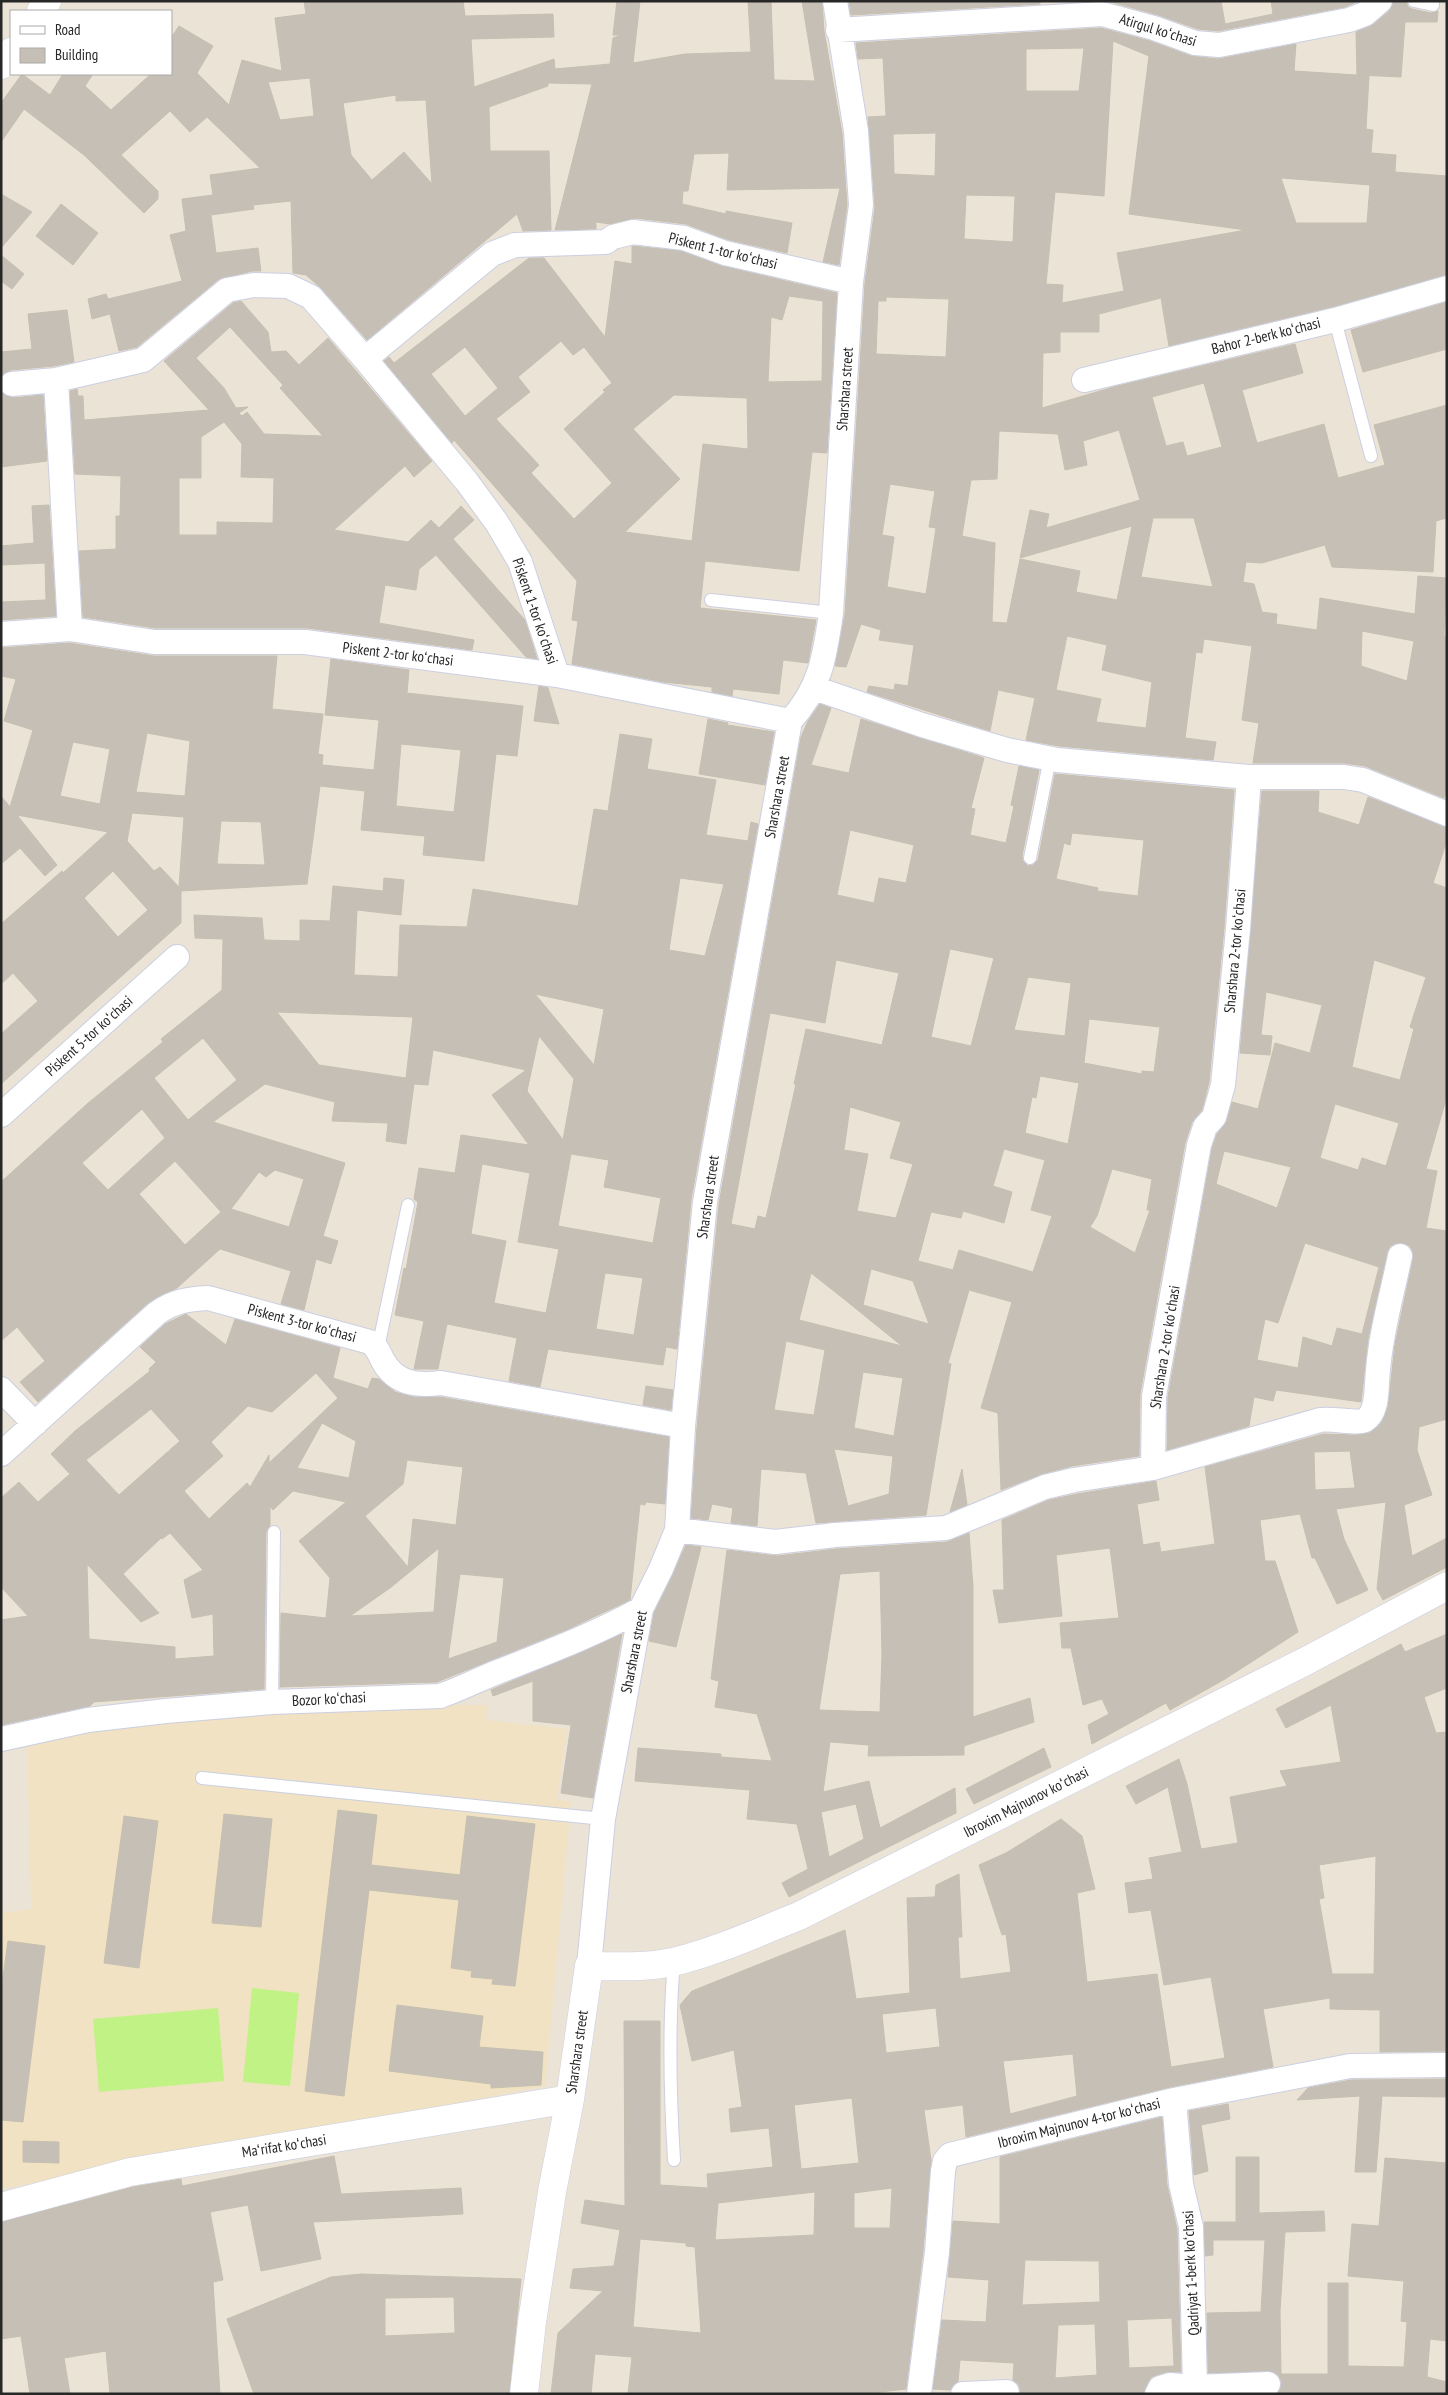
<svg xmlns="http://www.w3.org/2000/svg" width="1448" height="2395" viewBox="0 0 1448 2395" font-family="'PT Sans Narrow',sans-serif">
<rect width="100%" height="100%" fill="#ebe3d6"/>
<path fill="#f0e2c2" d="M452,1705H487L486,1720L567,1729L557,1799L571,1802L545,2086L1,2189V1913L31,1909L27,1739L144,1722L286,1710Z"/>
<path fill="#c1f285" d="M252,1988L299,1993L290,2086L243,2082Z
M218,2008L224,2081L99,2092L93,2019Z"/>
<path fill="#c6bfb6" stroke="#c6bfb0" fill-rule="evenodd" d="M304,1H463L465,16L553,14L554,37L471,39L474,87L554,59L555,69L610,64L613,38L621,35H613L617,1H640L633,63L685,54L751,52L748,1H771L774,80L815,81L802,1H822L824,31L842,133L847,205L839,265L823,262L840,188L727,190L729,153L694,154L688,191H683L682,204L726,214V211L792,223L787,253L729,240L686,224L635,218L610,224L596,222V229L555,230L592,84L548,83V86L489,107L490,151H549L551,230L523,231L517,214L367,340L321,288L306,275L293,273L291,201L253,205L254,209L211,215L216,253L258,248L261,271H252L219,279L137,347L119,351L110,314L92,319L88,299L106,294L108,299L182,281L170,235L186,231L182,199L213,195L210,175L260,168L207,117L190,132L170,111L121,155L158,191V199L144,213L84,155L24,109L1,142V103L22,74L50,95L63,74H93L85,86L111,110L151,74H171V38L179,26L213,46L197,73L229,105L242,60L282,71L275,18L306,14ZM310,78L314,116L280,120L268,82ZM396,95V101L426,100L432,184L404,152L372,180L351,155L343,103Z
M849,1H1040V4L851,15Z
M1108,1H1221L1225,24L1273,14L1271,1H1359L1345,7L1218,31L1198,29L1158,15Z
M1393,1H1406L1408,7L1412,9L1431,13L1438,11L1437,22H1405L1401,77L1358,75L1369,76L1366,129L1373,130L1371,153L1396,155L1395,172L1447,176V275L1332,307L1169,346L1161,298L1099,314V332H1060V352L1043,353L1042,408L1117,386L1295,344L1303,373L1242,390L1257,443L1324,424L1338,478L1385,465L1374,425L1447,405V518L1436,521L1433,572L1332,567L1325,545L1262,563L1246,562L1243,582L1254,584L1262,612L1277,614L1276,624L1317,630L1320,598L1415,614L1418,576L1447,578L1444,636H1447V791L1444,798L1365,766L1344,763H1253L1259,723L1242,720L1252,646L1204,639L1202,653L1196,652L1185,738L1216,742L1213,760L1059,746L1026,740L1035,698L998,690L990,731L867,692L869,686L894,690L895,684L908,686L914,645L879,640L881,630L861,624L846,667L835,666L845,614L865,283L875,207L868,117L886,116L883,58L858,59L856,43L1101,28L1150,41L1191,56L1218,59L1296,44L1294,71L1357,75L1356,32L1374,24L1389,11ZM1113,41L1149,56L1129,214L1246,230L1117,253L1124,291L1062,303L1063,285L1046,284L1055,192L1104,196ZM1084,48L1079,91H1026V49ZM936,133L935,176L894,174L893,134ZM1281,178L1370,185L1367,223H1296ZM966,195L1015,196L1013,242L964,239ZM886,297L949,299L946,357L876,354L878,301H886ZM1204,383L1222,447L1187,456L1183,442L1166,446L1152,397ZM1119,430L1140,500L1046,528L1049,514L1030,510L1020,558L1132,526L1117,600L1076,592L1080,571L1020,559L1007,623L992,622L995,543L962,536L971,480L997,479L999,431L1058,434L1065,470L1087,465L1083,441ZM890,484L935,491L929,527L936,528L926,594L887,587L894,537L882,535ZM1153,518H1194L1213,587L1141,577ZM1362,631L1414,641L1407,681L1361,666ZM1067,636L1107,645L1102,670L1152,682L1146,728L1096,722L1101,699L1056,690Z
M1,194L32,212L1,248Z
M61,204L98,233L73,265L36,236Z
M632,246L681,251L722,266L837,293L827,453L812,452L799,571L705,561L700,608L816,620L808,663L783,660L779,694L733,689L732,696L712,692V687L663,682L572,664L578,621L572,620L577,581L454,440L452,443L384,361L389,357L394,363L529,258H544L605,337L615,261L632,264ZM789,296L823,301L822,381L768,382L771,317L782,320ZM561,341L573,355L584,347L612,383L603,390L605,392L564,429L612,483L574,519L531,473L539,465L496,419L530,392L518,377ZM465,347L498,388L465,416L431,374ZM674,395L747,398L748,449L703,444L692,541L625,532L680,479L633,429Z
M1,255L24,274L12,289L1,281Z
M241,301L268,332L271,352L286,351L299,365L328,338L432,461L414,477L405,466L334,530L408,542L431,520L439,528L461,506L474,520L453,539L525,620L537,659L526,657L436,555L419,569L416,590L385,585L379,623L474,640L472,650L307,628H155L83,617L79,551L116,549V516H120L121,476L75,474L70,391L77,389L78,396H83L84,420L209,410L164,361L233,303ZM230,327L283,385L280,388L323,436L264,434L247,412L242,416L239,413L248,407L236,408L224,388L196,358ZM224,422L242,444L241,477L274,478L273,523L217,522V535H179V478H201V437Z
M1447,302V349L1363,372L1351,330Z
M67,310L74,362L54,366L11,370L1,376V352L32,349L28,314Z
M1,392L13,398L43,395L47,461L1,467Z
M49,505L56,616L1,620V602L46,600L45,563L1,565V546L34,543L32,506Z
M69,643L154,656H277L272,709L323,714L318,754L323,755L322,765L374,770L379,720L325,715L331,659L409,670L407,693L523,706L517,756L496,754L484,861L423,855L425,836L361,830L365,791L320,786L307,884L181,891V923L1,1084V1034L38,1001L13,973L1,984V924L62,871L63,873L108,832L17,815L57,865L45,876L20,848L1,864V796L10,807L33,730L4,721L16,679L1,676V648ZM147,733L190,741L185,796L136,792ZM73,742L110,749L100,804L60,796ZM401,744L461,750L454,812L396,806ZM132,813L184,817L179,887L160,867L154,871L127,841ZM221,821L261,822L265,865L217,864ZM113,871L148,910L118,937L84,898Z
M539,686L548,688L559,724L534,721Z
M820,704L831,708L811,765L849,773L861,719L984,758L971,808L975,809L970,835L1006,843L1014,806L1011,805L1019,766L1039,770L1022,856L1023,861L1028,866L1033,865L1038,860L1055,774L1234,790L1224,928L1209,1082L1202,1110L1192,1122L1185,1143L1140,1394L1139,1456L1072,1466L1042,1474L1001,1490L998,1413L981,1408L1012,1302L969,1290L948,1363L951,1364L926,1515L816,1523L806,1473L761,1469L757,1526L731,1523L733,1508L712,1504L708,1520L691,1518L697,1427L719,1204L801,737L808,721ZM850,830L914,845L906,883L879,878L874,903L837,895ZM1072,833L1144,840L1138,896L1097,891L1098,888L1056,879L1064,843L1070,845ZM950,949L994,958L971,1046L931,1037ZM836,960L899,973L882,1045L806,1029L794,1084H796L766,1218L758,1216L755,1229L731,1224L770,1013L825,1023ZM1028,977L1071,983L1065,1036L1014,1030ZM1089,1019L1160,1027L1154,1072L1142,1071V1074L1084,1063ZM1040,1076L1079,1083L1068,1144L1025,1133L1032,1097L1036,1098ZM850,1107L901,1122L890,1158L913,1164L896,1218L857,1211L868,1154L844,1150ZM1004,1149L1045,1160L1031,1210L1052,1216L1033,1272L959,1250L953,1270L918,1261L931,1212L961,1218L963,1211L1004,1223L1012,1192L993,1186ZM1112,1169L1152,1179L1147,1210H1150L1135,1253L1090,1227L1097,1216ZM871,1269L913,1281L929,1324L863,1305ZM811,1273L844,1299L902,1346L799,1320ZM786,1341L825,1350L814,1415L774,1410ZM863,1372L903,1378L894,1436L854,1428ZM834,1449L893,1456L889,1494L848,1506Z
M708,719L728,723L727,725L774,732L765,785L699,774Z
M620,734L652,739L647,769L716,780L706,835L748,841L751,822L758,824L691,1200L677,1349L666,1347L663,1365L548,1349L540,1387L509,1381L517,1338L447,1324L438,1369H414L424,1321L395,1315L404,1268L406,1269L418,1202L414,1199L419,1168L455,1173L461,1135L529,1145L492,1095L526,1070L433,1050L428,1085L414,1084L406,1144L386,1141L388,1123L332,1121L335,1102L265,1084L213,1122L345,1163L323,1236L338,1241L331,1264L316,1259L304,1310L281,1304L291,1271L220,1249L177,1288L148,1303L38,1402L20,1382L45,1361L17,1327L1,1341V1182L87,1104L163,1042L161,1039L222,990L223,939L195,938L194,915L262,918L264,940L300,941V920L330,921L333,886L383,891L384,878L404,880L401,915L357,910L354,975L398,977L400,925L467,927L473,889L578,906L594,809L608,811ZM680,878L724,884L705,956L669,950ZM535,994L604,1009L594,1065ZM277,1012L413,1017L406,1078L319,1065ZM539,1036L574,1079L563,1140L527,1091ZM203,1038L237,1080L188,1120L154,1078ZM142,1109L165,1138L108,1190L82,1163ZM571,1154L609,1160L604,1187L661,1198L653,1243L558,1226ZM175,1161L221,1212L185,1245L139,1194ZM482,1164L530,1173L518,1242L559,1249L546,1313L494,1303L506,1241L471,1234ZM275,1170L304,1179L289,1227L231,1209L259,1172L266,1177ZM605,1273L643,1278L634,1335L596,1329Z
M1262,791H1319L1318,812L1359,825L1368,797L1447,827V840L1433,883L1447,888V1096L1426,1169L1437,1171L1426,1228L1447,1231V1419L1419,1427L1417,1450L1432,1495L1404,1505L1412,1556L1447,1538V1567L1383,1600L1377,1589L1386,1502L1336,1509L1344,1539L1368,1590L1337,1604L1315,1558H1312L1300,1514L1260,1520L1265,1561H1275L1298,1632L1225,1679L1170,1710L1166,1703L1092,1744L1088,1725L1109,1714L1102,1699L1083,1705L1071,1648H1062L1060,1623L1119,1618L1110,1548L1056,1555L1062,1616L999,1623L993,1590H1004L1002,1520L1049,1500L1077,1494L1156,1481L1159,1500L1137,1504L1143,1545L1159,1542L1161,1552L1215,1544L1205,1467L1323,1434L1356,1435L1369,1433L1381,1423L1388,1407L1395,1344L1413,1259V1252L1410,1246L1402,1243L1390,1246L1387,1253L1368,1339L1361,1402L1276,1390L1273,1401L1254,1397L1249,1426L1167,1450L1168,1397L1212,1148L1217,1134L1227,1121L1232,1102L1258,1109L1275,1043L1310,1053L1322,1005L1266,992L1261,1035L1272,1036L1270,1055L1240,1053ZM1374,960L1426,977L1410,1027L1414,1029L1400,1080L1352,1067ZM1335,1104L1399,1123L1386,1166L1362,1158L1358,1170L1320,1158ZM1224,1151L1291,1167L1277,1208L1216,1184ZM1305,1243L1379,1267L1362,1334L1337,1328L1332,1346L1303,1337L1298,1368L1257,1360L1265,1319L1278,1323ZM1350,1451L1355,1488L1315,1490L1314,1452Z
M186,1314L226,1345L235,1319L340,1348L333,1378L368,1389L372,1378L379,1379L395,1392L413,1397H440L669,1437L665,1504L646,1502L645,1505L640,1504L630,1600L566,1630L437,1682L280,1687L281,1613L326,1618L330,1578L299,1541L346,1502L293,1491L273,1510L270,1506V1525L266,1532L264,1689L94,1702L90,1706L1,1725V1620L28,1616L1,1587V1498L19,1482L38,1502L70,1474L51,1454L75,1431L150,1371L149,1369L156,1362L140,1347L165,1324ZM316,1373L338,1398L269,1463V1455L250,1487L247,1483L209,1519L184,1491L223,1456L211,1442L248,1406L272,1412ZM151,1409L180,1441L119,1495L86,1460ZM322,1423L356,1441L349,1478L297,1468ZM407,1460L463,1467L456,1525L413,1519L408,1567L365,1516L403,1484ZM170,1533L203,1570L184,1580L192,1618L213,1614L214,1656L175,1659V1647L89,1639L87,1564L141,1622L159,1613L123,1574L161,1538L162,1539ZM439,1548L434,1612L350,1616L390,1588ZM460,1574L504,1578L497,1642L448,1659Z
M646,1386L673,1390L671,1410L643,1405Z
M962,1469L967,1505L950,1512Z
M969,1533L973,1587V1717L1030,1698L1034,1722L964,1746V1755L868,1756L869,1745L830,1742L823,1792L869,1781L880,1828L955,1788L956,1813L789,1897L782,1883L808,1869L797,1824L747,1819L750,1790L635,1781L638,1748L721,1754V1757L772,1761L757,1714L715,1707L719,1681L711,1679L727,1550L777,1556L836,1549L947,1542ZM880,1571L882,1654L880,1712L819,1710L840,1574ZM856,1804L864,1839L829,1857L821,1812Z
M686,1545L701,1547L676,1647L649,1641L654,1613Z
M622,1634L593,1798L561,1793L571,1725L533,1721V1681L493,1696L491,1690Z
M1447,1634V1688L1424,1697L1436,1733L1447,1732V2051L1380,2052V2010L1330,2009V1998L1263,2009L1273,2067L1171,2087L966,2137L963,2105L924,2110L931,2160L923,2251L906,2389L863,2394H628L632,2357L595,2354L591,2394H551L558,2333L603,2291L570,2288L573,2269L614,2266L620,2230L581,2223L585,2200L625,2206L624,2021H660V2185L708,2188L707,2174L773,2167L769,2128L731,2132L729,2109L742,2107L734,2050L692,2061L680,2005L692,1991L845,1930L856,1999L910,1993L907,1898L935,1897L936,1885L959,1874L962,1937H958L960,1979L1011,1972L1006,1934L1002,1935L979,1865L1006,1853L1061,1819L1082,1836L1095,1889L1077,1893L1087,1982L1157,1974L1171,2067L1225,2058L1211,1977L1164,1985L1151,1910L1129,1913L1125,1883L1153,1879L1149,1858L1182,1852L1168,1787L1136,1804L1126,1786L1179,1759L1187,1784L1201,1849L1238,1843L1230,1797L1287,1786L1280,1771L1341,1762L1331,1705L1286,1728L1276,1709L1401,1644L1405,1652ZM1376,1856L1374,1974H1332L1319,1899L1324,1898L1319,1865ZM936,2008L940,2047L886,2053L882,2014ZM1073,2054L1077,2096L1010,2114L1003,2061ZM852,2098L859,2163L801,2169L794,2105ZM892,2188L890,2228H854V2193ZM815,2192L814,2235L715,2240L718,2203ZM640,2239L686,2243V2246L695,2247L701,2333L633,2327Z
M1044,1748L1051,1767L974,1804L966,1789Z
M338,1810L377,1815L371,1865L460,1875L467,1816L535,1824L515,1986L492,1984L493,1979L471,1977L472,1971L451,1968L459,1900L369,1890L344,2096L305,2091Z
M224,1814L272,1819L261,1927L212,1923Z
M124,1816L158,1821L139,1968L104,1963Z
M8,1941L45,1946L23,2122L1,2120V1991Z
M397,2005L483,2016L479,2047L543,2052L541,2085L491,2088V2084L389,2071Z
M1447,2079V2097L1382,2096L1376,2172H1355L1360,2096L1297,2100L1308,2088L1351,2080Z
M1228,2104L1230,2119L1201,2125L1208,2171L1194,2175L1189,2111Z
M1162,2117L1167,2185L1177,2229L1181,2372H1166L1151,2377L1143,2394H1020L1019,2385L1013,2380L1014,2363L960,2360L958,2382L950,2390L933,2389L942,2320L986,2322L989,2280L948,2277L953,2221L1000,2224V2157ZM1025,2260L1099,2261L1100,2302L1022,2305ZM1172,2318L1174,2366L1129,2368L1127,2320ZM1095,2324L1097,2375L1055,2378L1058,2325Z
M23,2141L59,2142V2163L23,2162Z
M334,2156L341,2194L461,2188L463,2214L313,2222L321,2259L261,2271L248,2205L210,2212L223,2280L213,2282L220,2394H110L106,2351L64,2358L70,2394H30L21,2336L1,2339V2222L133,2187L181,2179L182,2186Z
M1236,2157H1259V2213L1324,2211L1325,2231L1285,2232L1280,2311L1281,2374H1328V2283H1348V2366L1404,2367L1407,2322L1401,2321L1404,2281L1348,2276L1352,2224L1379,2226L1385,2158L1447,2163V2341L1430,2339L1427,2377L1447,2382V2394H1277L1282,2383L1279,2376L1274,2372L1208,2373L1207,2313L1261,2312L1265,2240H1213V2255L1205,2256L1204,2222H1236Z
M361,2274L521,2279L509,2394H254L227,2319L331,2277ZM454,2297L455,2333L385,2336V2298Z"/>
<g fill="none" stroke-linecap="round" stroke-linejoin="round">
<g stroke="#cbcfe2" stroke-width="14">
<path id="lane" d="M1414,1L1433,5
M1335,320L1371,456
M711,600L831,613
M1030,858L1050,758
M378,1348L408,1205
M272,1702L274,1532
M202,1778L603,1819
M674,1962C668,2029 670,2094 674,2160"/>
</g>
<g stroke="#cbcfe2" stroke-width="26">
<path id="street" d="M838,30L1102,14L1154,28L1195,43L1219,45L1349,20L1365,14L1380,1
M365,359L467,482L497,523L520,562L557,675
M56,380L70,629
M1084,380L1335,320L1447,288
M12,384L56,380L143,360L227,290L254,285L288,286L311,297L365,359L492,254L515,245L606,242L613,237L633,232L684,238L725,253L851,282
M1,634L70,629L154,642H305L557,675L790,721
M814,688L922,725L1007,750L1057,760L1249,777H1344L1363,780L1447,814
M1,1115L177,957
M1,1389L35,1424
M1,1454L157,1313C174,1301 188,1299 208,1298L370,1342C378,1348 379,1353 383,1361C396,1384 417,1386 441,1383L683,1426
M1153,1468L1320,1420C1331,1418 1358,1424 1365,1420C1379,1412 1376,1384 1378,1370C1381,1332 1392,1294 1400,1256
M677,1530L775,1542L835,1535L946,1528L1045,1487L1074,1480L1153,1468L1154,1396L1199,1145L1205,1127L1214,1117L1223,1085L1238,929L1249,777
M1,1739L88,1720L166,1711L272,1702L440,1696C461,1689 479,1679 500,1671C548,1652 596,1634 641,1609
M589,1966L603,1819L641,1609L661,1569L677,1530L683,1426L705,1202L790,721C820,689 825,656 831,613L851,282L861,205L856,131L835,1
M1174,2100L1181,2184L1191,2227L1195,2387
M919,2394L937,2252L943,2171L945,2161L950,2155L1174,2100L1350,2066L1447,2065
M963,2394L1007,2392
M1157,2394L1160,2388L1170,2385L1195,2387L1268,2384"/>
</g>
<g stroke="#cbcfe2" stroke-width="29">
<path id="secondary" d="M41,11L47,1
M1,65L11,52
M1,2207L130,2172L570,2099
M524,2394L532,2322L552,2192L570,2099L589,1966C617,1966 645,1968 673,1962C713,1953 761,1931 799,1916L1306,1661L1447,1586"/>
</g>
<use href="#lane" stroke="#fff" stroke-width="12"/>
<use href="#street" stroke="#fff" stroke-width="24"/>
<use href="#secondary" stroke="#fff" stroke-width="28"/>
</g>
<g text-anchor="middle" stroke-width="4.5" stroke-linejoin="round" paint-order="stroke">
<g font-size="15" fill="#272727" stroke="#fff">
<text transform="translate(1158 30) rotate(17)" y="5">Atirgul koʻchasi</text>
<text transform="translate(723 251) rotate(14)" y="5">Piskent 1-tor koʻchasi</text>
<text transform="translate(1266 336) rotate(-14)" y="5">Bahor 2-berk koʻchasi</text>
<text transform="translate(845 389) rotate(-86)" y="5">Sharshara street</text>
<text transform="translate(535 611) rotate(71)" y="5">Piskent 1-tor koʻchasi</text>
<text transform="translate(398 654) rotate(7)" y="5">Piskent 2-tor koʻchasi</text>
<text transform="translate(777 797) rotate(-80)" y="5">Sharshara street</text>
<text transform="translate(1235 951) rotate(-85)" y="5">Sharshara 2-tor koʻchasi</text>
<text transform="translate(89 1036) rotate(-42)" y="5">Piskent 5-tor koʻchasi</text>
<text transform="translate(708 1197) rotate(-82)" y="5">Sharshara street</text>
<text transform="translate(302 1323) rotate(15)" y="5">Piskent 3-tor koʻchasi</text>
<text transform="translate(1165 1347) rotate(-81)" y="5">Sharshara 2-tor koʻchasi</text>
<text transform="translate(634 1652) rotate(-79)" y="5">Sharshara street</text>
<text transform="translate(329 1699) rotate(-3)" y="5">Bozor koʻchasi</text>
<text transform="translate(1026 1802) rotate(-27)" y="5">Ibroxim Majnunov koʻchasi</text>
<text transform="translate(577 2052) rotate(-82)" y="5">Sharshara street</text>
<text transform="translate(1079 2123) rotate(-14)" y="5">Ibroxim Majnunov 4-tor koʻchasi</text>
<text transform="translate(284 2146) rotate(-9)" y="5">Maʻrifat koʻchasi</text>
<text transform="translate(1191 2273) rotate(-93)" y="5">Qadriyat 1-berk koʻchasi</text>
</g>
</g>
<rect width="1448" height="2395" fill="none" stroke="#272727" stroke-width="5"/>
<rect x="10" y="10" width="162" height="65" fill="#ffffff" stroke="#a9a9a9"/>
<rect x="20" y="26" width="25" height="8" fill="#ffffff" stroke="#a9a9a9"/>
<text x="55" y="35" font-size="15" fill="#272727">Road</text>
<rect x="20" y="48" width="25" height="15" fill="#c6bfb6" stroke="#a9a9a9"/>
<text x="55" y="60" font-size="15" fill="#272727">Building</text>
</svg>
